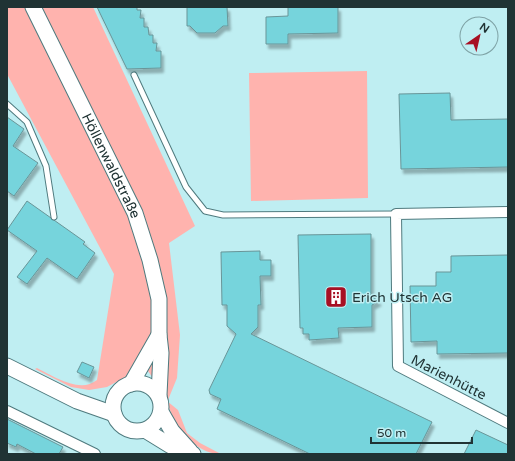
<svg xmlns="http://www.w3.org/2000/svg" width="515" height="461" viewBox="0 0 515 461" font-family="'Varela Round',sans-serif">
<defs>
<filter id="shadow"><feDropShadow dx="2.5" dy="4.5" stdDeviation="1" flood-color="#0004"/></filter>
</defs>
<rect width="100%" height="100%" fill="#bfeef2"/>
<path fill="#ffb3ae" d="M7,7H93L195,226L169,243L180,335L177,378L168,400L148,371L118,381L107,387L89,390L71,387L35,369L37,368C53,376 80,394 97,380L114,274L7,74Z
M367,71L368,198L251,201L249,73Z
M167,401L178,410L187,433L200,443L221,454C194,454 173,425 167,401Z"/>
<path fill="#76d4dc" stroke="#699598" filter="url(#shadow)" d="M97,7H137V10H141L140,18H144V27H148L149,35H153V43H157L156,51H161V68L127,69Z
M187,7H227L228,26H223L215,33H197L190,26H187Z
M288,7H338V33L288,34V44H266V17L288,16Z
M450,93L451,120L508,119V167L401,169L399,94Z
M7,117L24,129L13,146L38,163L14,196L7,191Z
M27,201L85,242L83,244L95,253L77,279L47,258L27,284L17,277L37,251L7,230Z
M371,234V296L379,301L372,305V327L338,328L339,338L309,340V334H303V328H300L298,235Z
M260,251V260H271V276H260L261,305H258V327L251,334L432,422L416,454H310L217,409L221,399L210,394L209,390L236,334L227,326V305H222L221,252Z
M508,255V353L437,354V341L411,342L410,286H436V272H451V256Z
M82,362L94,367L89,378L77,372Z
M7,419L63,447L59,454H36L17,444L16,447L7,443Z
M476,430L508,445V454H464Z"/>
<g fill="none" stroke-linecap="round" stroke-linejoin="round">
<g stroke="#4f7a7e" stroke-width="7">
<path id="lane" d="M134,75L186,187L205,211L223,215L396,214
M7,104L27,122L46,166L54,217"/>
</g>
<g stroke="#4f7a7e" stroke-width="12">
<path id="street" d="M508,212L396,214L398,366L508,423
M7,411L95,454"/>
</g>
<g stroke="#4f7a7e" stroke-width="17">
<g id="secondary">
<path id="s1" d="M33,7L135,213L150,260L159,299V335L161,353L159,395"/>
<path d="M7,366L77,401L114,414"/>
<circle cx="137" cy="407" r="24"/>
<path d="M131,384L159,335"/>
<path d="M161,412L172,431L190,451"/>
<path d="M145,430L171,446L193,454"/>
</g>
</g>
<use href="#lane" stroke="#fff" stroke-width="5"/>
<use href="#street" stroke="#fff" stroke-width="10"/>
<use href="#secondary" stroke="#fff" stroke-width="15"/>
</g>
<defs>
<g id="building-square" transform="scale(1.15)"><rect x="-9" y="-9" width="18" height="18" rx="4" fill="#a70f23" stroke="#bfeef2"/><path d="M-4-6H4V6H1V3H-1V6H-4ZM-2.5-4.3h1.7v1.8h-1.7ZM.8-4.3h1.7v1.8H.8ZM-2.5-1h1.7V.8h-1.7ZM.8-1h1.7V.8H.8Z" fill="#fff"/></g>
</defs>
<g fill-rule="evenodd">
<use href="#building-square" x="336" y="297"/>
</g>
<g text-anchor="middle" stroke-width="3" stroke-linejoin="round" paint-order="stroke">
<g font-size="14" fill="#203334" stroke="#bfeef2">
<text dy="5" stroke="none"><textPath href="#s1" startOffset="177">Höllenwaldstraße</textPath></text>
<text transform="translate(449 377) rotate(27)" y="5">Marienhütte</text>
</g>
<g font-size="14" fill="#203334" stroke="#bfeef2" text-anchor="start">
<text x="352" y="302">Erich Utsch AG</text>
</g>
</g>
<rect width="515" height="461" fill="none" stroke="#203334" stroke-width="16"/>
<g transform="translate(479 36) rotate(34)"><circle r="19" fill="#bfeef2" stroke="#7fa3a6"/>
<path d="M0-3L7 15L0 10L-7 15Z" fill="#a70f23"/>
<text y="-6" font-size="11" font-weight="bold" text-anchor="middle" fill="#203334">N</text>
</g>
<path d="M371 437v6h101v-6" fill="none" stroke="#203334" stroke-width="2"/>
<text x="377" y="437" font-size="12" fill="#203334" stroke="#bfeef2" stroke-width="3" paint-order="stroke">50 m</text>
</svg>
